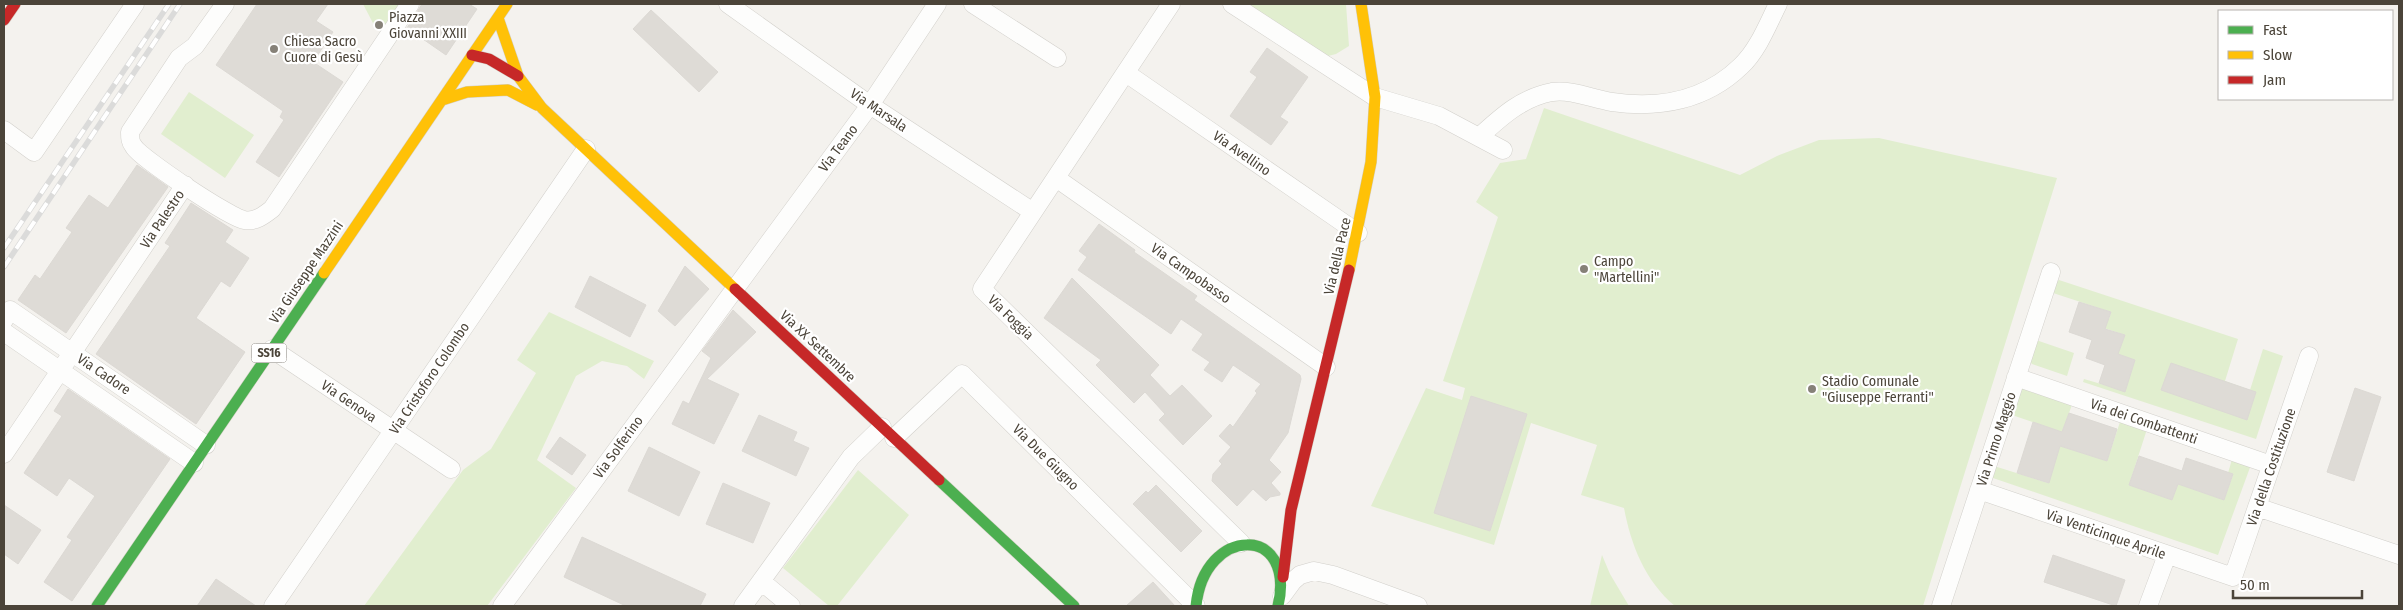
<svg xmlns="http://www.w3.org/2000/svg" width="2403" height="610" viewBox="0 0 2403 610" font-family="'Fira Sans Condensed',sans-serif">
<rect width="100%" height="100%" fill="#f4f2ee"/>
<path fill="#e1eecf" d="M363,4H401L382,31L374,25Z
M1245,4H1346L1349,46L1336,54L1328,56Z
M189,92L254,135L225,178L161,134Z
M1544,108L1740,175L1777,156L1819,140L1879,138L2057,178L1923,606H1675C1645,581 1631,545 1624,508L1581,495L1597,445L1531,423L1494,545L1371,506L1426,388L1462,400L1465,388L1443,381L1498,217L1476,202L1500,163L1526,159Z
M2059,280L2238,339L2225,381L2250,390L2263,349L2283,356L2256,439L2083,382L2084,379L2125,391L2135,360L2111,352L2113,346L2120,348L2125,335L2101,327L2104,318L2109,319L2111,312L2050,292L2052,284Z
M549,312L654,361L644,379L627,366L602,361L576,376L537,460L576,488L487,606H364L463,470L491,449L536,373L517,360Z
M2036,340L2074,353L2067,376L2032,364L2030,362Z
M2021,387L2073,402L2062,432L2012,415Z
M2122,416L2148,426L2129,485L2172,500L2178,484L2224,500L2233,475L2228,473L2233,456L2252,462L2218,555L1990,477L1994,466L2048,483L2060,446L2107,461Z
M858,470L909,515L837,606H829L783,568Z
M1602,555L1610,574L1629,606H1590Z"/>
<path fill="#dedbd6" stroke="#dcd9d4" d="M257,4H328L316,21L333,32L313,62L343,82L279,177L256,162L284,120L280,117L283,111L216,65Z
M422,4H469L477,9L446,55L407,28Z
M651,10L718,72L699,92L633,29Z
M1267,48L1308,77L1280,117L1288,122L1271,145L1230,116L1257,77L1250,72Z
M137,165L168,187L66,333L18,300L35,275L40,279L72,232L66,228L89,195L108,208Z
M191,203L233,230L225,242L249,258L230,287L221,281L196,318L245,352L196,424L96,354L170,246L165,243Z
M1099,224L1135,250L1134,252L1197,296L1194,300L1300,375L1301,379L1288,433L1269,460L1281,472L1271,483L1280,493V495L1270,497L1266,501L1253,489L1237,506L1212,481L1213,474L1222,464L1219,461L1231,447L1219,436L1230,424L1233,427L1257,393L1255,391L1261,384L1233,365L1222,382L1204,370L1210,362L1192,350L1203,334L1181,319L1171,334L1078,270L1087,257L1079,251Z
M685,266L709,289L675,326L658,311Z
M590,276L646,305L630,337L575,307Z
M1072,278L1159,365L1150,375L1170,396L1182,385L1212,416L1183,445L1159,420L1165,414L1145,392L1134,403L1096,365L1101,360L1044,318Z
M2079,302L2111,312L2105,329L2125,335L2118,354L2135,360L2125,392L2099,383L2105,365L2086,358L2092,340L2069,332Z
M733,310L756,332L707,379L739,394L714,444L672,424L683,401L689,404L711,358L702,351Z
M2171,363L2256,392L2247,420L2161,390Z
M2355,388L2381,397L2354,481L2327,472Z
M68,389L170,459L72,601L44,582L72,540L67,537L95,496L69,478L57,496L24,473L62,416L54,411Z
M1471,396L1527,414L1490,531L1434,513Z
M2069,413L2117,429L2107,461L2060,446L2049,483L2017,473L2033,422L2062,432Z
M759,415L797,432L793,441L809,448L796,476L742,451Z
M560,437L586,455L572,475L546,457Z
M649,447L700,472L679,516L628,491Z
M2139,456L2182,471L2186,458L2233,474L2224,500L2178,484L2172,500L2129,485Z
M723,483L770,503L753,543L706,524Z
M1156,485L1202,531L1181,552L1133,504L1146,491L1148,493Z
M4,505L41,530L18,564L4,554Z
M582,537L706,594L700,606H626L564,577Z
M2053,555L2125,580L2116,606L2044,582Z
M216,579L256,606H197Z
M1153,582L1175,606H1126Z"/>
<g fill="none" stroke-linecap="round" stroke-linejoin="round">
<g stroke="#d2d0cb" stroke-width="19">
<path id="street" d="M225,4L195,46L179,58L130,132C130,138 130,142 134,147C142,159 229,217 244,220C255,222 263,216 272,209L410,4
M728,4L870,105L1033,212
M973,4L1057,58
M1171,4L982,289L1241,543
M1232,4L1375,97L1439,116L1503,150
M1126,73L1358,233
M4,130L34,152L135,4
M1479,137C1501,117 1521,98 1552,92C1571,89 1593,99 1612,102C1660,109 1706,100 1741,66C1758,50 1768,24 1778,4
M1056,178L1326,367
M4,320L10,310L206,445
M4,332L194,463
M272,349L451,469
M2016,377L2271,465
M894,438L962,374L1196,606
M4,454L185,185
M1979,490L2233,577L2309,356
M2257,507L2399,555
M761,581L791,606
M1282,596L1293,581L1300,575L1314,571L1333,575L1418,606
M273,606L586,149
M502,606L870,105L937,4
M743,606L851,457L882,427
M1941,606L2051,272
M2148,606L2167,555"/>
</g>
<g stroke="#d3cfc5" stroke-width="12">
<path id="fast" d="M939,480L1074,606
M97,606L324,273
M1196,606C1204,525 1297,524 1278,606"/>
</g>
<g stroke="#d3cfc5" stroke-width="12">
<path id="slow" d="M498,18L518,76L542,108L735,289
M442,100L467,92L508,90L537,105
M1349,270L1371,162L1375,97L1361,4
M324,273L507,4"/>
</g>
<g stroke="#d3cfc5" stroke-width="12">
<path id="jam" d="M4,20L15,4
M472,55L489,59L518,76
M735,289L939,480
M1283,577L1291,510L1349,270"/>
</g>
<use href="#street" stroke="#fdfdfc" stroke-width="18"/>
<use href="#fast" stroke="#4caf50" stroke-width="11"/>
<use href="#slow" stroke="#ffc107" stroke-width="11"/>
<use href="#jam" stroke="#c62828" stroke-width="11"/>
<g stroke="#dbdbda" stroke-width="5.5">
<path id="rail" d="M4,248L169,4
M4,267L180,4"/>
</g>
<use href="#rail" stroke="#fff" stroke-width="4" stroke-dasharray="11" stroke-linecap="butt"/>
</g>
<g fill="#868178" stroke="#fff" stroke-width="2">
<circle cx="379" cy="25" r="5"/>
<circle cx="274" cy="49" r="5"/>
<circle cx="1584" cy="269" r="5"/>
<circle cx="1812" cy="389" r="5"/>
</g>
<g text-anchor="middle" stroke-width="4.5" stroke-linejoin="round" paint-order="stroke">
<rect fill="#fff" stroke="#817c74" stroke-width="1" x="251.5" y="343.5" width="35" height="19" rx="4"/>
<g font-size="12" font-weight="bold" fill="#4b4439">
<text x="269" y="357">SS16</text>
</g>
<g font-size="14" fill="#4b4439" stroke="#fff" text-anchor="start">
<text x="389" y="22">Piazza<tspan x="389" dy="16">Giovanni XXIII</tspan></text>
<text x="284" y="46">Chiesa Sacro<tspan x="284" dy="16">Cuore di Gesù</tspan></text>
<text x="1594" y="266">Campo<tspan x="1594" dy="16">"Martellini"</tspan></text>
<text x="1822" y="386">Stadio Comunale<tspan x="1822" dy="16">"Giuseppe Ferranti"</tspan></text>
</g>
<g font-size="14" fill="#4b4439" stroke="#fff">
<text transform="translate(879 110) rotate(34)" y="5">Via Marsala</text>
<text transform="translate(838 148) rotate(-53)" y="5">Via Teano</text>
<text transform="translate(1242 153) rotate(35)" y="5">Via Avellino</text>
<text transform="translate(162 219) rotate(-56)" y="5">Via Palestro</text>
<text transform="translate(1337 256) rotate(-77)" y="5">Via della Pace</text>
<text transform="translate(306 272) rotate(-56)" y="5">Via Giuseppe Mazzini</text>
<text transform="translate(1191 273) rotate(35)" y="5">Via Campobasso</text>
<text transform="translate(1011 317) rotate(44)" y="5">Via Foggia</text>
<text transform="translate(818 346) rotate(43)" y="5">Via XX Settembre</text>
<text transform="translate(104 374) rotate(34)" y="5">Via Cadore</text>
<text transform="translate(429 378) rotate(-56)" y="5">Via Cristoforo Colombo</text>
<text transform="translate(349 401) rotate(34)" y="5">Via Genova</text>
<text transform="translate(2144 421) rotate(19)" y="5">Via dei Combattenti</text>
<text transform="translate(1996 439) rotate(-72)" y="5">Via Primo Maggio</text>
<text transform="translate(618 447) rotate(-54)" y="5">Via Solferino</text>
<text transform="translate(1046 457) rotate(45)" y="5">Via Due Giugno</text>
<text transform="translate(2271 467) rotate(-71)" y="5">Via della Costituzione</text>
<text transform="translate(2106 534) rotate(19)" y="5">Via Venticinque Aprile</text>
</g>
</g>
<rect width="2403" height="610" fill="none" stroke="#4b4439" stroke-width="10"/>
<rect x="2218" y="10" width="175" height="90" fill="#ffffff" stroke="#b7b4b0"/>
<rect x="2228" y="26" width="25" height="8" fill="#4caf50" stroke="#b7b4b0"/>
<text x="2263" y="35" font-size="15" fill="#4b4439">Fast</text>
<rect x="2228" y="51" width="25" height="8" fill="#ffc107" stroke="#b7b4b0"/>
<text x="2263" y="60" font-size="15" fill="#4b4439">Slow</text>
<rect x="2228" y="76" width="25" height="8" fill="#c62828" stroke="#b7b4b0"/>
<text x="2263" y="85" font-size="15" fill="#4b4439">Jam</text>
<path d="M2233 590v8h129v-8" fill="none" stroke="#4b4439" stroke-width="2.5"/>
<text x="2240" y="590" font-size="15" fill="#4b4439" stroke="#ffffff" stroke-width="4" paint-order="stroke">50 m</text>
</svg>
